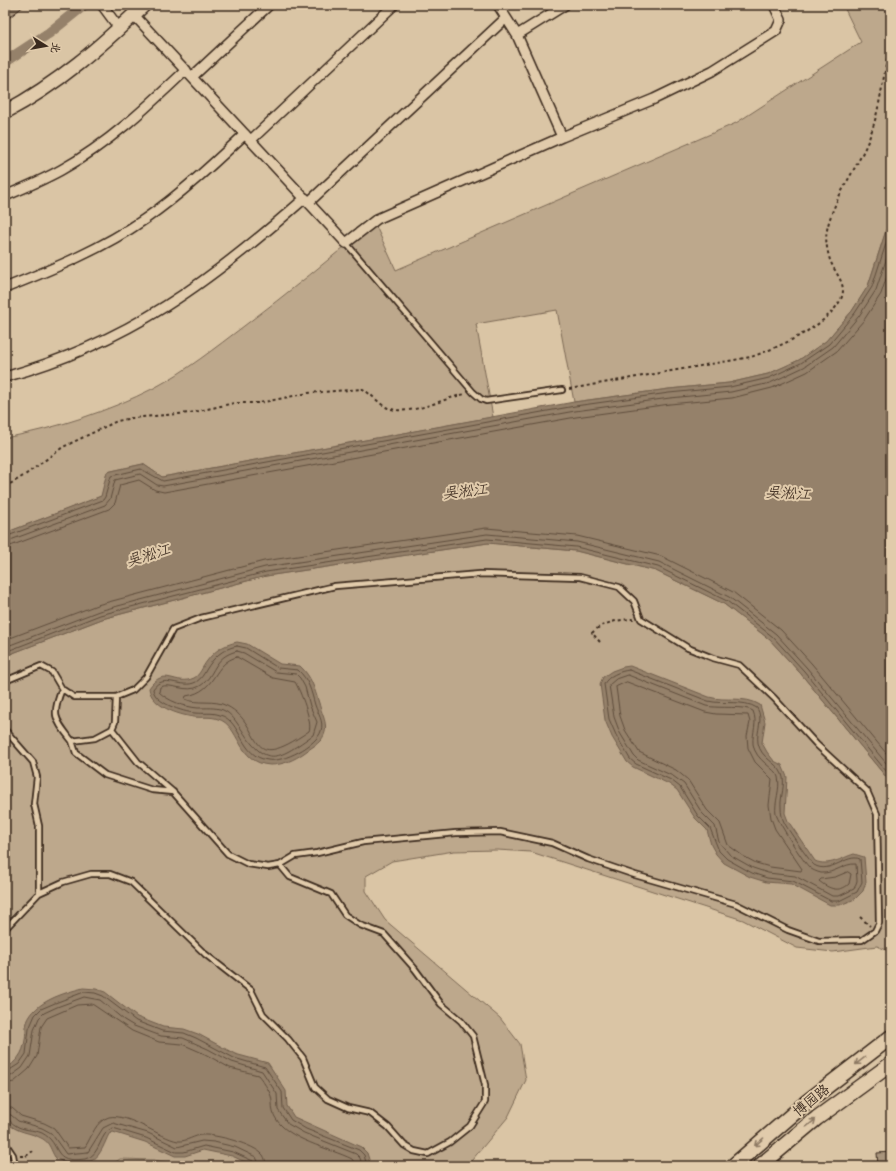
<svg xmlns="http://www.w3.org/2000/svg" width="896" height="1171" viewBox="0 0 896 1171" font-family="'Gochi Hand','LXGW WenKai TC',sans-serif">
<rect width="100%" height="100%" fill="#dac5a5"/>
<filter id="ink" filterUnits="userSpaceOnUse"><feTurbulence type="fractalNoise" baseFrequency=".025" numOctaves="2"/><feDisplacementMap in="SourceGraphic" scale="8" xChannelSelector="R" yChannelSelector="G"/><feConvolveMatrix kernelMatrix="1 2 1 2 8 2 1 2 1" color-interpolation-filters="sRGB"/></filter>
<g filter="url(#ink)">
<path fill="#bda88c" stroke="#7c6955" d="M843,5H891V215L868,286L852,311L826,341L799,360L768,374L729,383L669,389L574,402L557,310L476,324L493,417L162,477L143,464L107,472L102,496L5,533V438C56,428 107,412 154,388C186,371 215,348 244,326C288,293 331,258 374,222L396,270L736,123L861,42Z
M488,543L576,551L656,571L724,604L770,640L801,674L891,783V952L877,946L833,952L797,948L743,920L531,852L497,850L454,851L392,861L366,876V891L385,920L500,1018L520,1044L526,1080L508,1117L467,1166H180L154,1160L120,1159L110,1166H5V656L102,619L266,576Z"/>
<path fill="#95816a" stroke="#715e4c" d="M891,215V783L801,674L770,640L724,604L656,571L576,551L488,543L266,576L102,619L5,656V533L101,496L107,472L143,464L162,477L574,402L669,389L729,383L768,374L799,360L826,341L852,311L868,286Z
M237,642L247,644L280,664L300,666C312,677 314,688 319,703C322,716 331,727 321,740C317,745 309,749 304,753C294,760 283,765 270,765C237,763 240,725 218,719C210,716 202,718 194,717C178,715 151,706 149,688C165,665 175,687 194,678C200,675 202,667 207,661C215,650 224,645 237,642Z
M630,666L709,697C726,702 744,695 760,705L765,722L762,743L767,752L774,761L782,765L787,777L785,813L788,821L815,861C829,867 841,858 854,854L864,857L866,882L863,891L855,899L840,905H830L791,884L766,882L750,877L724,863L716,854L711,845L707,830L695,818L677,790L669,784L633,767L627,762L612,737L605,720L600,684L603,677L612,671L623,667Z
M83,988L96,989L105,992L137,1017L163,1027L184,1029L198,1034L235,1054L268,1063L286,1091L287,1106L294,1117L361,1147L367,1153L371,1166H254L232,1156L203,1150L185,1156H175L145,1142L113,1132L109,1134C105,1142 101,1155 93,1160C85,1165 62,1165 55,1157C51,1151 50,1143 43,1139C29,1131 18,1134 5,1121V1070C16,1061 23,1055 25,1040C26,1034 25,1028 27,1022C35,1001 64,993 83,988Z"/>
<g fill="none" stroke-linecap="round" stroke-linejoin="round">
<path stroke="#5f4d3c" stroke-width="1" d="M5,537L103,500L105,497L111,476L141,469L163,481L575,406L669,393L730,387L769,378L801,363L829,344L855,313L872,287L891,228
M5,542L105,505L110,499L115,480L140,474L157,485L163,486L575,411L670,398L731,392L770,383L804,367L833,347L859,316L876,290L891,245
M5,548L109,509L115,503L120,485L139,480L155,490L164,492L576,417L670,404L732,398L772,388L807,372L837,351L864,320L881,294L891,264
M5,640L97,605L264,561L486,528L577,536L661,556L733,592L781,630L812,664L891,759
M237,646L246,648L278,668L298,670C309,680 311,691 315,705C318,714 324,721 321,731C317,745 283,763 268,760C240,757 242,721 220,715C212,712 204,714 195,713C183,712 154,703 153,689C164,672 181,690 196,682C201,679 204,674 206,670C214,657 222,649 237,646Z
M5,647L99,611L265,567L487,534L577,542L659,562L729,597L776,634L807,668L891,769
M237,651L244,653L276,672L296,674L300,678L305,687L310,706L317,722L313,735C280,758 267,770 242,730C236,722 232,714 223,710C215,707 206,708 198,708C185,707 168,701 159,692L160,687C171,682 186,694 200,686C216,676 212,657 237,651Z
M5,652L100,615L266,572L487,539L576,547L658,567L727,601L773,637L804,671L891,777
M237,657L273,678L295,682C300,690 313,723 309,731C243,777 266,726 227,706C214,699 198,705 185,699L186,696C218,691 212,663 237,657Z
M629,670L708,701C724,705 743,699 757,708C764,720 756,730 758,743C761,759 777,762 782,774C786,784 780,797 781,807C781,813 782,818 784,822C786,827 811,863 814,865C830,875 847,853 860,859L862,882L857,892L839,901H831L793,881L767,878L752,873L727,859L719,851L710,828L698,816L680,787L671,780L636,764L630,759L616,735L609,719L604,684C608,676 620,671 629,670Z
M628,675L706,706C720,709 744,705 753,711C758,723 752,732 753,744C755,761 776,768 778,777C781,789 774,802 776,814C778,822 804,863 810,868C812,870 817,872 821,873C834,874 844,863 856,864L857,881L854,889L839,896H832L795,876L768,873L753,868L730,855L719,842L715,826L702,813L684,784L673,776L638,760L634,756L620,733L614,717L609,685L616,679Z
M627,682L705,712L716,714L748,715L750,722L747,736L748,748L755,762L772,779L769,805L771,818L775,829L802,869L801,871L770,867L756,863L743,856L728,845L720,823L707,810L688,780L676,770L639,752L625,730L620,716L616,687Z
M848,872L851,874L849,884C839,893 829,889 819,881L821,879L835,877Z
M5,1073L19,1064L26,1054L29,1029L35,1015L41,1009L55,1003L84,992L95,993L103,996L136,1021L162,1031L184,1033L196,1038L234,1058L265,1067L282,1092L283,1108L291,1120L306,1129L359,1150L364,1155L367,1166
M5,1078L11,1076L22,1068L30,1056L34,1030L39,1018L44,1013L57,1007L84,997L100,1000L124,1020L134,1026L161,1036L183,1038L208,1049L232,1062L262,1071L277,1094L278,1110L288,1124L304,1133L356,1154L360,1158L362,1166
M5,1084L14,1082L29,1069L37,1056L41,1027L47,1018L77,1005L92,1004L132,1031L159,1042L182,1044L205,1054L230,1068L258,1075C263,1081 269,1090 271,1096C273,1103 271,1110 275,1117C287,1140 330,1148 352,1159L356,1166
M5,1108H12L21,1116L44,1123L54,1128L68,1148L85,1147C92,1137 95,1121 109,1117C129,1113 160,1138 178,1141C186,1142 195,1135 202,1135C215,1134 254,1144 263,1155C265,1158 266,1162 266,1166
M5,1114L11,1115L18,1121L42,1128L51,1133L66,1154L88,1152L103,1128L113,1123L148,1133L177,1147L202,1141L214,1142L235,1147L256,1157L260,1166
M5,1119C10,1119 11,1123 15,1125C23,1131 33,1129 42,1133C63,1144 50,1164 85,1159C101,1156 99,1132 113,1128L146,1138L176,1152H184L204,1146L233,1152L253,1161L255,1166"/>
<path stroke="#95816a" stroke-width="11" d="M5,62L49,33L84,5"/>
</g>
<path fill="#a9957c" stroke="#3b2a1e" d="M5,5H25L5,21Z
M891,1152V1166H878L877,1153Z"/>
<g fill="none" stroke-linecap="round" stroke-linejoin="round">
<g stroke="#3b2a1e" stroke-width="8">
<path id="lane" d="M346,243L473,392L481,399L486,401L562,390
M5,681L41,666L52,672L62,689L74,697H116L133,690L146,677L173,629L201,618L335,586L480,574L580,577L619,587L634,601L641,619L688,648L713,658L739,665L774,698L817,745L867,791L877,814L879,923L875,931L862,940L819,941L788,930L736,904L635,875L588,859L552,843L500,832L456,833L363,842L317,853L295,856L280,865L268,867L248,864L228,854L173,792L138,762L112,729
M62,689C51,716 55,719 72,741L95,738L112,729L115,722L116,697
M5,730L33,762L37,777L34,804L39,826V893
M72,741L76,753L105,775L152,790L173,792
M5,929L39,893L63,882L91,874H110L131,882L205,954L251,990L263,1014L288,1039L303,1058L315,1087L328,1099L348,1108L370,1113L388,1127L404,1145L414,1151L428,1154L450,1142L470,1126L485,1102V1085L473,1036L461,1021L441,1004L415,969L384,934L360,925L345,915L331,894L290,877L280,865
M5,1143L13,1155L15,1166"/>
</g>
<g stroke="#3b2a1e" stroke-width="12">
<path id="street" d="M102,5L119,28
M498,5L517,35L562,137
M134,15L346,243L377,219L562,137L654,99L712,71L776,31L781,20L774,5
M517,35L565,5
M192,77L269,5
M251,140L394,5
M5,196C24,188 43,180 61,170C108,144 147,107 186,70
M309,202L506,18
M5,288C53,269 102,249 145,219C181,194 213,164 245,134
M5,377C128,343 211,281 305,198"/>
</g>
<g stroke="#3b2a1e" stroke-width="16">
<path id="secondary" d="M5,112C58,84 101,46 144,5"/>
</g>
<g stroke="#3b2a1e" stroke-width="17">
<path id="primary" d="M733,1166L808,1101L891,1037
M760,1166L817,1118L891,1064"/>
</g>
<path stroke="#3b2a1e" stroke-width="2" stroke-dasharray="3 3" stroke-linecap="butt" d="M569,389L751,357C779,347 824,328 840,301C849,285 835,274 830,260C827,250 825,239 827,230C834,195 860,166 871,133C881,105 883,73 891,44
M5,487L25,475L63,447L117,421L132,418L190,413L234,403H259L308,393L363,389C371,394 379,404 388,408C412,417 442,398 466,394
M600,642L592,633C601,623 620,619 634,619
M860,917L870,926
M20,1156H26L33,1151
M422,1166L425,1161"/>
<use href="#lane" stroke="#e1cbab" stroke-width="4.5"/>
<use href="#street" stroke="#e1cbab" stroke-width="9"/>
<use href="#secondary" stroke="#e1cbab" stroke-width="13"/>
<use href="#primary" stroke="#e1cbab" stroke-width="14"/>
</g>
<defs><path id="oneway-shaft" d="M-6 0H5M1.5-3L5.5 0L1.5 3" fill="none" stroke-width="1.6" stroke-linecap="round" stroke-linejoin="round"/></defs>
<g stroke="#8e7a64">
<use href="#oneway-shaft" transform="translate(860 1061) rotate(142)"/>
<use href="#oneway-shaft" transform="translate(811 1123) rotate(-39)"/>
<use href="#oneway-shaft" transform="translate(759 1142) rotate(139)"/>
</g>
</g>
<g text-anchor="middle" stroke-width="4" stroke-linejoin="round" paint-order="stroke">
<g font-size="14" fill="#3b2a1e" stroke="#e1cbab">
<text transform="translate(811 1100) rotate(-39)" y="5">博园路</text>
</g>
<g font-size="15" font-style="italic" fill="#4d3b2d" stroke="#e1cbab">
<text transform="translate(465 491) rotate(-6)" y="5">吴淞江</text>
<text transform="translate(788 493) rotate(3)" y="5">吴淞江</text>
<text transform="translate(148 555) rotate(-17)" y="5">吴淞江</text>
</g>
</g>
<rect width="896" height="1171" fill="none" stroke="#e1cbab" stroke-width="20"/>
<rect x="10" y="10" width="876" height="1151" fill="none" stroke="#3b2a1e" stroke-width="1.5" filter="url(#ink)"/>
<g transform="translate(46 46) rotate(101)" stroke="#e1cbab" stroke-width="3" paint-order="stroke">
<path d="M0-3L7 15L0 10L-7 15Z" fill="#3b2a1e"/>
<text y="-6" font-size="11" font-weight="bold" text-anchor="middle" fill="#3b2a1e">北</text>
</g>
</svg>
